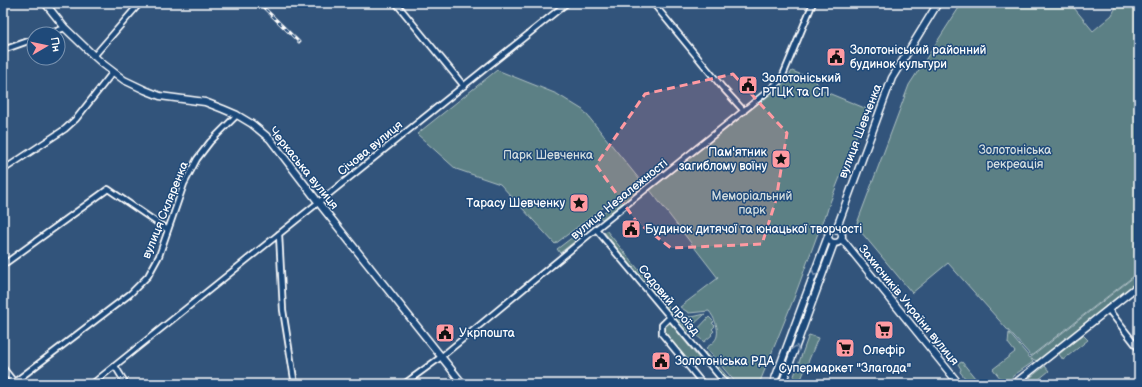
<svg xmlns="http://www.w3.org/2000/svg" width="1142" height="387" viewBox="0 0 1142 387" font-family="'Balsamiq Sans',sans-serif">
<rect width="100%" height="100%" fill="#32547b"/>
<filter id="ink" filterUnits="userSpaceOnUse"><feTurbulence type="fractalNoise" baseFrequency=".025" numOctaves="2"/><feDisplacementMap in="SourceGraphic" scale="8" xChannelSelector="R" yChannelSelector="G"/><feConvolveMatrix kernelMatrix="1 2 1 2 8 2 1 2 1" color-interpolation-filters="sRGB"/></filter>
<g filter="url(#ink)">
<path fill="#5c8085" stroke="#aec0c2" d="M962,3H1070L1093,31L1112,15L1118,3H1139V272L1031,356L948,263L912,293L856,226L909,85Z
M497,70L557,94L583,110L640,180L555,244L500,184L456,169L417,134Z
M792,71L815,80L821,90L867,109L829,205L826,215H825L824,217L794,298L759,384H737L706,348C710,345 716,341 717,336C719,328 714,317 709,311L689,313L680,307L718,278L650,190L773,92L788,77Z
M641,183L645,185L602,219L599,216Z
M582,230L584,234L560,253L557,249Z
M606,230L689,331L687,334L604,232Z
M1139,273V281L1038,361L1031,359L1033,362L1013,376L1007,384H1005L993,369L1015,352L1008,343L1009,333L1030,358Z
M705,314L691,327L680,315L692,317Z
M709,317L714,322L712,323L715,326L712,329L714,331L711,334L712,335L704,342L694,333Z
M670,323L701,361L693,368L665,334L663,328Z
M809,335L818,338L799,384H791Z
M1083,335L1088,340L1063,360L1059,354Z
M706,352L731,381L728,384L702,355Z
M962,362L980,384H968L965,380L966,379L960,372L961,369L958,364Z
M1045,366L1049,371L1033,384H1022Z"/>
<g fill="none" stroke-linecap="round" stroke-linejoin="round">
<g stroke="#fff" stroke-width="8">
<path id="street" d="M396,3L464,86
M653,3L722,87L744,111
M48,34L65,28
M3,50L34,39
M94,56L140,3
M3,170L65,129L76,119L113,72
M596,229L726,384
M279,234L283,310L294,379L296,384
M3,265L108,189L168,230
M1108,309L1139,349
M670,317L662,325V334L703,384
M115,366L126,384
M3,368L14,382
M12,384L130,294L148,276L159,256L184,184L197,159L210,142L237,115
M92,384L567,3
M404,384L441,357L596,229L767,92L781,80L813,3"/>
</g>
<g stroke="#fff" stroke-width="9">
<path id="secondary" d="M45,3L65,28L94,56L103,64L124,80L145,90L160,96L205,102L223,109L237,115L252,124L270,139L322,207L463,384
M828 236a7 7 0 1 1 14 0a7 7 0 1 1-14 0Z
M836,230L892,78L938,3
M842,239L959,384
M773,384L828,236
M782,384L834,243
M1014,384L1139,285"/>
</g>
<use href="#street" stroke="#1f4a7a" stroke-width="4.5"/>
<use href="#secondary" stroke="#1f4a7a" stroke-width="6"/>
<g stroke="#fff" stroke-width="3">
<path id="rail" d="M259,3L299,42"/>
</g>
<use href="#rail" stroke="#1f4a7a" stroke-width="1.5" stroke-dasharray="4.5" stroke-linecap="butt"/>
</g>
<defs><path id="oneway-chevron" d="M-2-3.5L2.5 0L-2 3.5" fill="none" stroke-width="1.6" stroke-linecap="round" stroke-linejoin="round"/></defs>
<g stroke="#7992af">
<use href="#oneway-chevron" transform="translate(815 273) rotate(110)"/>
<use href="#oneway-chevron" transform="translate(796 348) rotate(-69)"/>
</g>
</g>
<path fill="#ff9aa2" fill-opacity="0.2" stroke="#ff9aa2" stroke-width="3" stroke-dasharray="8 5" stroke-linejoin="round" d="M733,74L787,133L776,200L762,244L671,248L636,221L596,165L645,94Z"/>
<defs>
<g id="civic-square" transform="scale(1)"><rect x="-9" y="-9" width="18" height="18" rx="4" fill="#ff9aa2" stroke="#1f4a7a"/><path d="M-.6-6.5H3V-4.5H.6V-3L4-1V1h2V6H-6V1h2V-1L-.6-3ZM-1.2 2.5V6h2.4V2.5Z" fill="#111"/></g>
<g id="sight-square" transform="scale(1)"><rect x="-9" y="-9" width="18" height="18" rx="4" fill="#ff9aa2" stroke="#1f4a7a"/><path d="M0-6L1.8-2.2L6-1.7L2.9 1.2L3.7 5.4L0 3.3L-3.7 5.4L-2.9 1.2L-6-1.7L-1.8-2.2Z" fill="#111"/></g>
<g id="supermarket-square" transform="scale(1)"><rect x="-9" y="-9" width="18" height="18" rx="4" fill="#ff9aa2" stroke="#1f4a7a"/><path d="M-6-5.5h2.5l.6 2H6L4.5 2H-2.5L-4.4-4H-6ZM-1.5 3.2a1.3 1.3 0 1 0 .1 0ZM3 3.2a1.3 1.3 0 1 0 .1 0Z" fill="#111"/></g>
</defs>
<g fill-rule="evenodd">
<use href="#civic-square" x="836" y="57"/>
<use href="#civic-square" x="748" y="85"/>
<use href="#sight-square" x="781" y="159"/>
<use href="#sight-square" x="579" y="203"/>
<use href="#civic-square" x="631" y="229"/>
<use href="#supermarket-square" x="884" y="330"/>
<use href="#civic-square" x="445" y="333"/>
<use href="#supermarket-square" x="845" y="348"/>
<use href="#civic-square" x="661" y="361"/>
</g>
<g text-anchor="middle" stroke-width="3" stroke-linejoin="round" paint-order="stroke">
<g font-size="12" fill="#fff" stroke="#1f4a7a" text-anchor="start">
<text x="850" y="54">Золотоніський районний<tspan x="850" dy="14">будинок культури</tspan></text>
<text x="762" y="82">Золотоніський<tspan x="762" dy="14">РТЦК та СП</tspan></text>
<text x="767" y="156" text-anchor="end">Пам'ятник<tspan x="767" dy="14">загиблому воїну</tspan></text>
<text x="565" y="207" text-anchor="end">Тарасу Шевченку</text>
<text x="645" y="233">Будинок дитячої та юнацької творчості</text>
<text x="459" y="337">Укрпошта</text>
<text x="884" y="354" text-anchor="middle">Олефір</text>
<text x="675" y="365">Золотоніська РДА</text>
<text x="845" y="372" text-anchor="middle">Супермаркет "Злагода"</text>
</g>
<g font-size="12" fill="#fff" stroke="#1f4a7a">
<text transform="translate(860 131) rotate(-69)" y="4">вулиця Шевченка</text>
<text transform="translate(370 148) rotate(-39)" y="4">Січова вулиця</text>
<text transform="translate(304 168) rotate(51)" y="4">Черкаська вулиця</text>
<text transform="translate(619 199) rotate(-39)" y="4">вулиця Незалежності</text>
<text transform="translate(165 210) rotate(-68)" y="4">вулиця Скляренка</text>
<text transform="translate(669 300) rotate(50)" y="4">Садовий проїзд</text>
<text transform="translate(909 305) rotate(51)" y="4">Захисників України вулиця</text>
</g>
<g font-size="12" fill="#d6dfe0" stroke="#1f4a7a">
<text x="1015" y="154">Золотоніська<tspan x="1015" dy="14">рекреація</tspan></text>
<text x="548" y="159">Парк Шевченка</text>
<text x="752" y="200">Меморіальний<tspan x="752" dy="14">парк</tspan></text>
</g>
</g>
<rect width="1142" height="387" fill="none" stroke="#1f4a7a" stroke-width="16"/>
<rect x="8" y="8" width="1126" height="371" fill="none" stroke="#fff" stroke-width="1.5" filter="url(#ink)"/>
<g transform="translate(46 46) rotate(81)"><circle r="19" fill="#1f4a7a" stroke="#7992af"/>
<path d="M0-3L7 15L0 10L-7 15Z" fill="#ff9aa2"/>
<text y="-6" font-size="11" font-weight="bold" text-anchor="middle" fill="#ffffff">Пн</text>
</g>
</svg>
